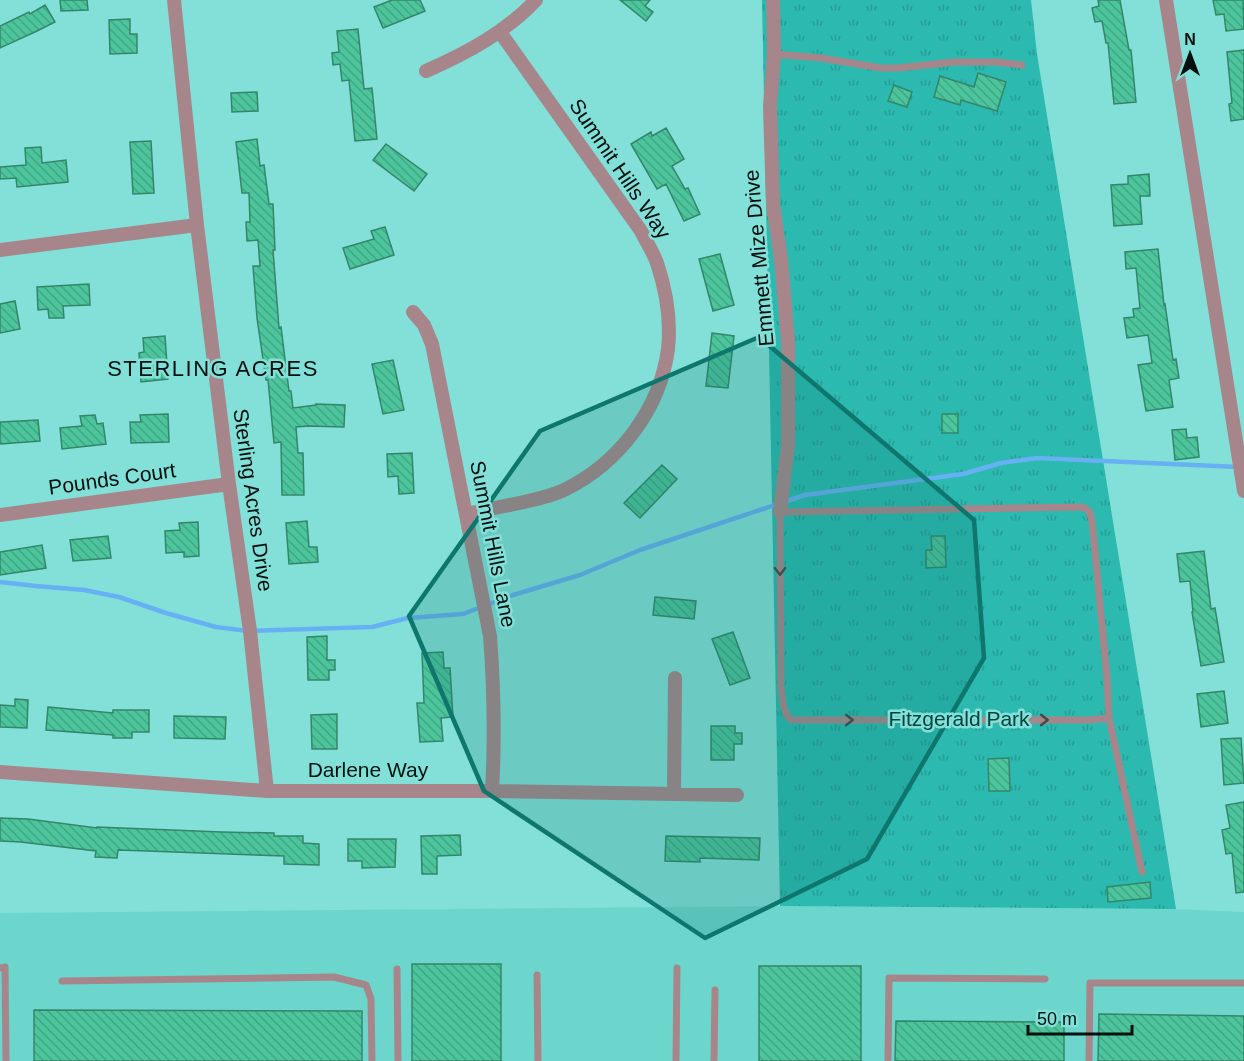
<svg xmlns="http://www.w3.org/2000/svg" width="1244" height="1061" viewBox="0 0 1244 1061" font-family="Helvetica,sans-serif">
<defs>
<pattern id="grass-tufts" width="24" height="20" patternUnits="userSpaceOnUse" patternTransform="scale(1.5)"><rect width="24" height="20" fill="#2bb9b0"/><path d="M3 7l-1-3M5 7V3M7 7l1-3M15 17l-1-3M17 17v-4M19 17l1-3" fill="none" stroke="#259e96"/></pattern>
<pattern id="building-back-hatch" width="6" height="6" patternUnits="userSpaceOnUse" patternTransform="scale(1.5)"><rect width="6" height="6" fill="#4cc49c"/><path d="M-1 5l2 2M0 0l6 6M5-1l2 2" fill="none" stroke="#41a785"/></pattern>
</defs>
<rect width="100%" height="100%" fill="#82e0d8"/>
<path fill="#6cd6cc" d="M779,906L1176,909L1244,912V1061H0V913Z"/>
<path fill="url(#grass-tufts)" d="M762,0H1031L1037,54L1176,909L780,906Z"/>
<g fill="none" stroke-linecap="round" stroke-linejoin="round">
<path stroke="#67b0f3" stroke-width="4.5" d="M0,582L36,586L84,590L119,597L166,613L216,627L248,631L372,627L408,618L463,614L513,595L580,575L640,550L805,495L963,474L1001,463L1037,458L1238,467"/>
</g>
<path fill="url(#building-back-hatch)" stroke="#34866a" stroke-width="1.5" d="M60,0H87L88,10L61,11Z
M392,0H420L425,11L383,28L374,7Z
M620,0H650L645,6L653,12L646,21Z
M1098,0H1120L1129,50H1131L1136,102L1114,104L1108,43H1106L1102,21L1095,22L1092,8L1099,6Z
M1213,0H1243L1244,29L1226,31L1224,14L1216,15Z
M45,5L55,22L37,31L0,48V26L29,12L30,14Z
M130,19V34H137V53L110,54L109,20Z
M358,29L364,89L372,88L377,139L355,141L349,80L342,81L340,64L333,65L332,53L339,52L337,31Z
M1244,50V119L1231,121L1229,104L1232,103L1227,52Z
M978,73L1006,82L997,111L961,100L960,105L934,97L940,76L974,87Z
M894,85L912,92L907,107L888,101Z
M257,92L258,111L232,112L231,93Z
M666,128L684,159L672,166L685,189L688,188L700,214L684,221L666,184L657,189L631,144L651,132L652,136Z
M257,139L260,166L264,165L269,204H273L275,250H273L279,328L281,327L289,391H291L293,408L316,405V404L345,405L344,427L308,426L296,427L298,453H303L304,495H282L281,442L274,443L268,380H266L257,318L253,266H260L258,240L247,241L246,222H250L249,193H242L236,142Z
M151,141L154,193L133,194L130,142Z
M386,144L427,174L414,191L373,160Z
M41,147L42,163L66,160L68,182L17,187L16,178L0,179V167L26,165L25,148Z
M1149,174L1150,196H1140L1142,224L1114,226L1111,185L1128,184V176Z
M385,227L394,255L350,269L343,248L374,239L371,231Z
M1158,249L1164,305L1165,304L1173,360L1176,359L1179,378L1169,380L1173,407L1146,411L1138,365L1152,363L1148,335L1127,338L1124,318L1134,317L1133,309L1140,308L1136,268L1126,269L1125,252Z
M720,254L734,305L713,311L699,259Z
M89,284L90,305L63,306L64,318H49L48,309L38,310L37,287Z
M15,301L20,329L0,333V304Z
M712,333L734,336L728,388L706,386Z
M165,336L168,379L141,382L139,353L144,352L143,338Z
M393,360L404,410L383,414L372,364Z
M168,414L169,442L131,443L130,422H141L140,415Z
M942,414H958V433H942Z
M95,415L97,424L103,423L106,444L62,449L60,428L82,426L80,416Z
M38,420L40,441L0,444V422Z
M1186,429L1187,438L1197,437L1199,457L1175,460L1172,430Z
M412,453L414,493L399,494L398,476L388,477L387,454Z
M662,465L677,479L640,518L624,503Z
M307,521L309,547H317L318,562L289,564L286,523Z
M198,522L199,556L184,557V552L166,553L165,531L180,530L179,523Z
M108,536L111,558L73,561L70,540Z
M931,536H945L946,567L926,568V550H932Z
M42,545L46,568L0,575V552Z
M1204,551L1211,609L1215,608L1224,662L1201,666L1192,612H1193L1190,581L1180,582L1177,554Z
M655,597L696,601L694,619L653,615Z
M733,632L750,678L730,685L712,639Z
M327,636V660H335V670H329V680H308L307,637Z
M443,652L444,668H450L453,717L441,718L443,741L420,742L417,703H424L422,653Z
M1224,691L1228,723L1201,727L1197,694Z
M15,699L28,700L27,728L0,727V705L15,706Z
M48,707L113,713V710H149V732H132V738H113V735L46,730Z
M337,714V749H312L311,715Z
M174,716L226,717L225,739L174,738Z
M711,726H735V733H742V744H734V760H711Z
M1241,738L1244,783L1224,785L1221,739Z
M1009,758L1010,791H989L988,759Z
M1244,802V892L1236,893L1232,853L1226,854L1222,830L1230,828L1226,805Z
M0,818L28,819L97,828V827L222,832L274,833V836H303V843L319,844V865L284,864V856L147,851L118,850L117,858L95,857L96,851L21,842L0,841Z
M460,835L461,855L437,856V874H422L421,836Z
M666,836L760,838L759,860L700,858V862L665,861Z
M348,839H396L395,867L362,868V861H348Z
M1150,882L1151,898L1108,902L1107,887Z
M412,964H501V1061H412Z
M759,966H861V1061H759Z
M34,1010L362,1011V1061H34Z
M1099,1014L1244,1016V1061H1098Z
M896,1021L1064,1022V1061H895Z"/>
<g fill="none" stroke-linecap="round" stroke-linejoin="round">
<path stroke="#a7868b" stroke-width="7" d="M774,54L821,58L881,68H898L954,62H996L1022,65
M1109,718L1088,720H791C782,711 783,700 781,688L780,512L1083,507L1089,511L1092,520L1107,678L1109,718L1142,872
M0,968L5,967L6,1061
M397,969L398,1061
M537,975L538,1061
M62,981L334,977L366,985L371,999L372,1061
M676,1061L677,968
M714,1061L715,990
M888,1061L889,978L1045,979
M1089,1061L1090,983H1244"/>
<path stroke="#a7868b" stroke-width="14" d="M174,0L197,225L229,484L250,631L267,791
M773,0L774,54L770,106L773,205L781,259L788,342V444L780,512
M1166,0L1244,491
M426,71C467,53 506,32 536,0
M0,250L197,225
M413,312L424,325L432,344L490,636C494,688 495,739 492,791
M466,514C486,510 505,506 524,502C537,499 552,496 564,490C618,464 660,410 668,349C671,321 666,290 657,263C653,252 646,241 641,231L500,32
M0,515L229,484
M0,772L267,791H492L737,795
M674,793L675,678"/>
</g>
<defs><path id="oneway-chevron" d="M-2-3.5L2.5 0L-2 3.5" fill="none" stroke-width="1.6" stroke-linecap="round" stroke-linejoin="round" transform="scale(1.5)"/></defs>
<g stroke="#4b4546">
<use href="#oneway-chevron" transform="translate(780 571) rotate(90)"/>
<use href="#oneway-chevron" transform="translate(849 720)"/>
<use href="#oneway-chevron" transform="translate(1044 720)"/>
</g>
<path fill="#0f766e" fill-opacity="0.2" stroke="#0f766e" stroke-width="4.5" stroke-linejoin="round" d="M759,337L974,520L984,658L867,859L705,938L484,791L409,616L540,431Z"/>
<g text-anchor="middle" stroke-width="5" stroke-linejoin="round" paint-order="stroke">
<g font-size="21" fill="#00100e" stroke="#82e0d8">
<text transform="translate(620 169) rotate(56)" y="7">Summit Hills Way</text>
<text transform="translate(759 258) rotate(-95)" y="7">Emmett Mize Drive</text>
<text transform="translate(112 479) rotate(-8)" y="7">Pounds Court</text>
<text transform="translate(253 500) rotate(82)" y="7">Sterling Acres Drive</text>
<text transform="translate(493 544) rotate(79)" y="7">Summit Hills Lane</text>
<text x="368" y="777">Darlene Way</text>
</g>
<g font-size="21" fill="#00433f" stroke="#82e0d8">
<text x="959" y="726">Fitzgerald Park</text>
</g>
<g font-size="22" letter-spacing="1.5" fill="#00100e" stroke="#82e0d8">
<text x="213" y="376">STERLING ACRES</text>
</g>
</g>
<g transform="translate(1190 54)" stroke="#82e0d8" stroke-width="4.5" paint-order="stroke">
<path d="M0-4.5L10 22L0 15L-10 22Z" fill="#00100e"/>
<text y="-9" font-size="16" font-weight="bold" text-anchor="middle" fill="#00100e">N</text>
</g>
<path d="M1028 1025v9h104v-9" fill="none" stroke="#00100e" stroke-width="3"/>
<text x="1037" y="1025" font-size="18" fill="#00100e" stroke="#82e0d8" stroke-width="4.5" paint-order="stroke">50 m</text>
</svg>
